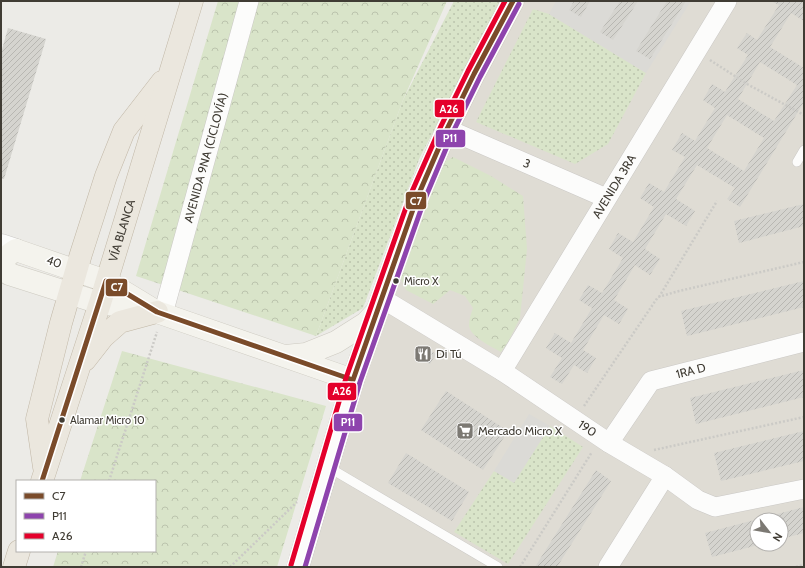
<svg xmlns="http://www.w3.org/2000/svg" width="805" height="568" viewBox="0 0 805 568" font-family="Cabin,sans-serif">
<defs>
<pattern id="grass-dots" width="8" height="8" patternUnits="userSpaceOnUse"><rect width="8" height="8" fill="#d9e4c9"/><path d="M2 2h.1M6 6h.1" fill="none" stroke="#bbc4ad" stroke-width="1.8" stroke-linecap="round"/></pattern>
<pattern id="forest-crowns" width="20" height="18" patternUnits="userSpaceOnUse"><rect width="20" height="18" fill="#d9e4c9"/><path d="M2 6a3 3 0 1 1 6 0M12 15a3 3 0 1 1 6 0" fill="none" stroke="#bbc4ad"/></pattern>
<pattern id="building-hatch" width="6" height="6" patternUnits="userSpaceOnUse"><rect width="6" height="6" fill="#d5d4cf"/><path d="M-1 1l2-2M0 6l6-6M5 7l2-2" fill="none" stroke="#b8b7b2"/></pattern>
</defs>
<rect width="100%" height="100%" fill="#ecebe7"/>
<path fill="#dfdcd4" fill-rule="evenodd" d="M513,1H804V567H298L383,299ZM757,520H781V544H757Z"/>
<path fill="url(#grass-dots)" d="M454,1H502L420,157L363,308L316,336L403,100Z
M533,9L549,14L646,73L608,144L575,164L476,122Z
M550,426L583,447L508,564L454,532L494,471L514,482Z"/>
<path fill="url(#forest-crowns)" d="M218,1H447L403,100L316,336L136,276Z
M453,157L491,176L523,196L527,249L520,318L508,342L501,352C492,347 469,336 469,325C469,319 471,314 473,308L465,296L450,290L433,304L406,290L401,279L442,163Z
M122,351L326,406L277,567H53L58,551H155V481H80Z"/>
<path fill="#dbdad6" d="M556,1H691L646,73L549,14Z
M529,414L550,426L514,483L494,471Z"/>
<path fill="url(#building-hatch)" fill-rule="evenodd" d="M574,1H590L581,17L569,10Z
M620,1H638L613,40L600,32Z
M667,1H686L650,59L636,51Z
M771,1H804V21L791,13L770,47L804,68V102L740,207L727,199L735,188L697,165L676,199L695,211L686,226L666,214L645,249L660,259L650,275L635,265L614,300L628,309L619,324L604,315L583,350L596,358L587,373L574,365L562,384L550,377L562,358L546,348L555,333L571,343L592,308L579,300L588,285L602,293L623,258L609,249L618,233L633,242L654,207L640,198L649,183L664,192L685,157L672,150L682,133L695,141L715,108L703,100L712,84L725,92L748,55L737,48L747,33L757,40L779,5ZM760,62L797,85L774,121L738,99ZM727,115L764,138L744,171L707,148Z
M8,28L46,39L4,179H1V53Z
M804,204V226L739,243L734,221Z
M804,281V307L687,336L681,311Z
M426,348L436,354L430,364L419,358Z
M804,370V397L696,424L690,398Z
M446,391L508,431L483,470L421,430Z
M804,431V461L721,481L714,453Z
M406,453L469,492L452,521L388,483Z
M596,470L611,481L557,567H535Z
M804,507V533L781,539V520H757V544H762L712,557L705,533Z"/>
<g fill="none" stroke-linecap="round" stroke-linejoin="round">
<g stroke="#cac8c5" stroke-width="10">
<path id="service" d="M797,162L804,150
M328,467L498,567"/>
</g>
<g stroke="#cac8c5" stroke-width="20">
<g id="minor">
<path id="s1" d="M447,129L606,198"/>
<path id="s2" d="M383,299L502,371L609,443L665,476L698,500L715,507L804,489"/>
<path id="s3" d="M163,314L249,1"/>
<path id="s4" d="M502,371L727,1"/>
<path id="s5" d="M609,443L651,381L804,342"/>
<path d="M608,567L665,476"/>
</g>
</g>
<g stroke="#cac8c5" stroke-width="23">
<path id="tertiary" d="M1,245L16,250
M298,567L353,380"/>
</g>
<g stroke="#cdcac1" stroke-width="23">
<path id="secondary" d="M157,312L106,281L16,250C4,257 0,262 9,274L100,303L157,312L353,380L417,198L447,129L474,74L513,1
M285,356L306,354L336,342L366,323L378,310"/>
</g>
<g stroke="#c1b7a6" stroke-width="23">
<g id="trunk">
<path d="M85,360L103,337L120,322L157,312"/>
<path d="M44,467L37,419L61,323L81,254L106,176L124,131L162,82"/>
<path id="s6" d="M42,481L100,303L192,1"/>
<path d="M14,567L19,551"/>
</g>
</g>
<path stroke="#cbcac6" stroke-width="2.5" stroke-dasharray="2 2" stroke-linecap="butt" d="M710,60L747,84L804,115
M659,297L717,201
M584,406L658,297L679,291L804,262
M654,450L804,417
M109,481L157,332
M81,567L86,551
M230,567L297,502
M520,567L592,452
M796,567L804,565"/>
<use href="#service" stroke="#fcfcfb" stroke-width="9"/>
<use href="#minor" stroke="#fcfcfb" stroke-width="19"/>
<use href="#tertiary" stroke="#fcfcfb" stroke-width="22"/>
<use href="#secondary" stroke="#f4f3ed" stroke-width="22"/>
<use href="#trunk" stroke="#ebe7de" stroke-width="22"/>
<g stroke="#fff" stroke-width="8">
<path id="bus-1" d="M42,481L106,281L157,312L353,380L417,198L447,129L474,74L513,1"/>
</g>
<g stroke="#fff" stroke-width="8">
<path id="bus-2" d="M305,567L360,382L424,201L453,132L480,77L519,4"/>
</g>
<g stroke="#fff" stroke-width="8">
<path id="bus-3" d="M291,565L346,378L410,196L441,126L468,71L505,1"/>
</g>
<use href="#bus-1" stroke="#7a4b2a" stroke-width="5"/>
<use href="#bus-2" stroke="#8e44ad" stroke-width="5"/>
<use href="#bus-3" stroke="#e4002b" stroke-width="5"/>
</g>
<defs>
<g id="restaurant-square" transform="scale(0.9)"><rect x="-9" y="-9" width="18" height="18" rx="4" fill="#7c7973" stroke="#fff"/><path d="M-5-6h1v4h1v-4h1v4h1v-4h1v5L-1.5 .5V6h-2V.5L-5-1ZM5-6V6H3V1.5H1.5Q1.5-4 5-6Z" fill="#fff"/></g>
<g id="supermarket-square" transform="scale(0.9)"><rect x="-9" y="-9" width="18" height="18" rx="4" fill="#7c7973" stroke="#fff"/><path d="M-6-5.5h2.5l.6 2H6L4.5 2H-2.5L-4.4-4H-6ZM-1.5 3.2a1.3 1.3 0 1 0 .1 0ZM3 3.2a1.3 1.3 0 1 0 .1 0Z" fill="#fff"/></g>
</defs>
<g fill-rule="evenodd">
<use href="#restaurant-square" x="423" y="354"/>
<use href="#supermarket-square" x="465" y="431"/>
</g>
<g fill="#403c34" stroke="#fff" stroke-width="1.5">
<circle cx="396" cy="281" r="3.5"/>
<circle cx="62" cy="420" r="3.5"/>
</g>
<g text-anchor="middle" stroke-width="3" stroke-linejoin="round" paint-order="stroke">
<g font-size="11" fill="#403c34" stroke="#fff" text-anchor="start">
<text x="404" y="285">Micro X</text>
<text x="70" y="424">Alamar Micro 10</text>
</g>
<g font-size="12" fill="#403c34" stroke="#fff">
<text dy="4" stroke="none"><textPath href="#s3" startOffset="162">AVENIDA 9NA (CICLOVÍA)</textPath></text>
<text dy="4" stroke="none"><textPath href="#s1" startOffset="87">3</textPath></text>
<text dy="4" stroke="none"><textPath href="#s4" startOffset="216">AVENIDA 3RA</textPath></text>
<text dy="4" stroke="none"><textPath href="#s6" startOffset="263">VÍA BLANCA</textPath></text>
<text transform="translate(54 262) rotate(19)" y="4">40</text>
<text dy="4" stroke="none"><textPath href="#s5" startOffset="116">1RA D</textPath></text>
<text dy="4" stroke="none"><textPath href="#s2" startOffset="242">190</textPath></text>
</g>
<g font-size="12" fill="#403c34" stroke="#fff" text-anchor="start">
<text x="436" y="358">Di Tú</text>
<text x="478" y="435">Mercado Micro X</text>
</g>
</g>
<g stroke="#fff" stroke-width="1.5">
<rect x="434" y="99" width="31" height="19" rx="4" fill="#e4002b"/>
<rect x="435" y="129" width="31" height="19" rx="4" fill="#8e44ad"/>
<rect x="405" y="191" width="22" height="19" rx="4" fill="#7a4b2a"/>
<rect x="105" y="278" width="23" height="19" rx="4" fill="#7a4b2a"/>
<rect x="327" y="382" width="30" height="19" rx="4" fill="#e4002b"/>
<rect x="333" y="413" width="30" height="19" rx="4" fill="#8e44ad"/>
</g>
<g font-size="11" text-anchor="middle" font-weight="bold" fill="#fff">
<text x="449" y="113">A26</text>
<text x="450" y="142">P11</text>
<text x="416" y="205">C7</text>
<text x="117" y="291">C7</text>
<text x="342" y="395">A26</text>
<text x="348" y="426">P11</text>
</g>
<rect width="805" height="568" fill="none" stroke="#403c34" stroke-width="4"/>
<rect x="16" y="480" width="140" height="72" fill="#ffffff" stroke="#b3b1ae"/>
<rect x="24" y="493" width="20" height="6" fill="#7a4b2a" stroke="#b3b1ae"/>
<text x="52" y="500" font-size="12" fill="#403c34">C7</text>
<rect x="24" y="513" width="20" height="6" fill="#8e44ad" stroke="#b3b1ae"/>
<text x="52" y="520" font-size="12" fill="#403c34">P11</text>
<rect x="24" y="533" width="20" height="6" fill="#e4002b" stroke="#b3b1ae"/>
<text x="52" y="540" font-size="12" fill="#403c34">A26</text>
<g transform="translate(769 532) rotate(121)"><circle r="19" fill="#ffffff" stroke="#b3b1ae"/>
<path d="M0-3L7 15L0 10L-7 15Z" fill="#7c7973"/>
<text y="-6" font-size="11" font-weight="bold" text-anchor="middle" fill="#403c34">N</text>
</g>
</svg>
